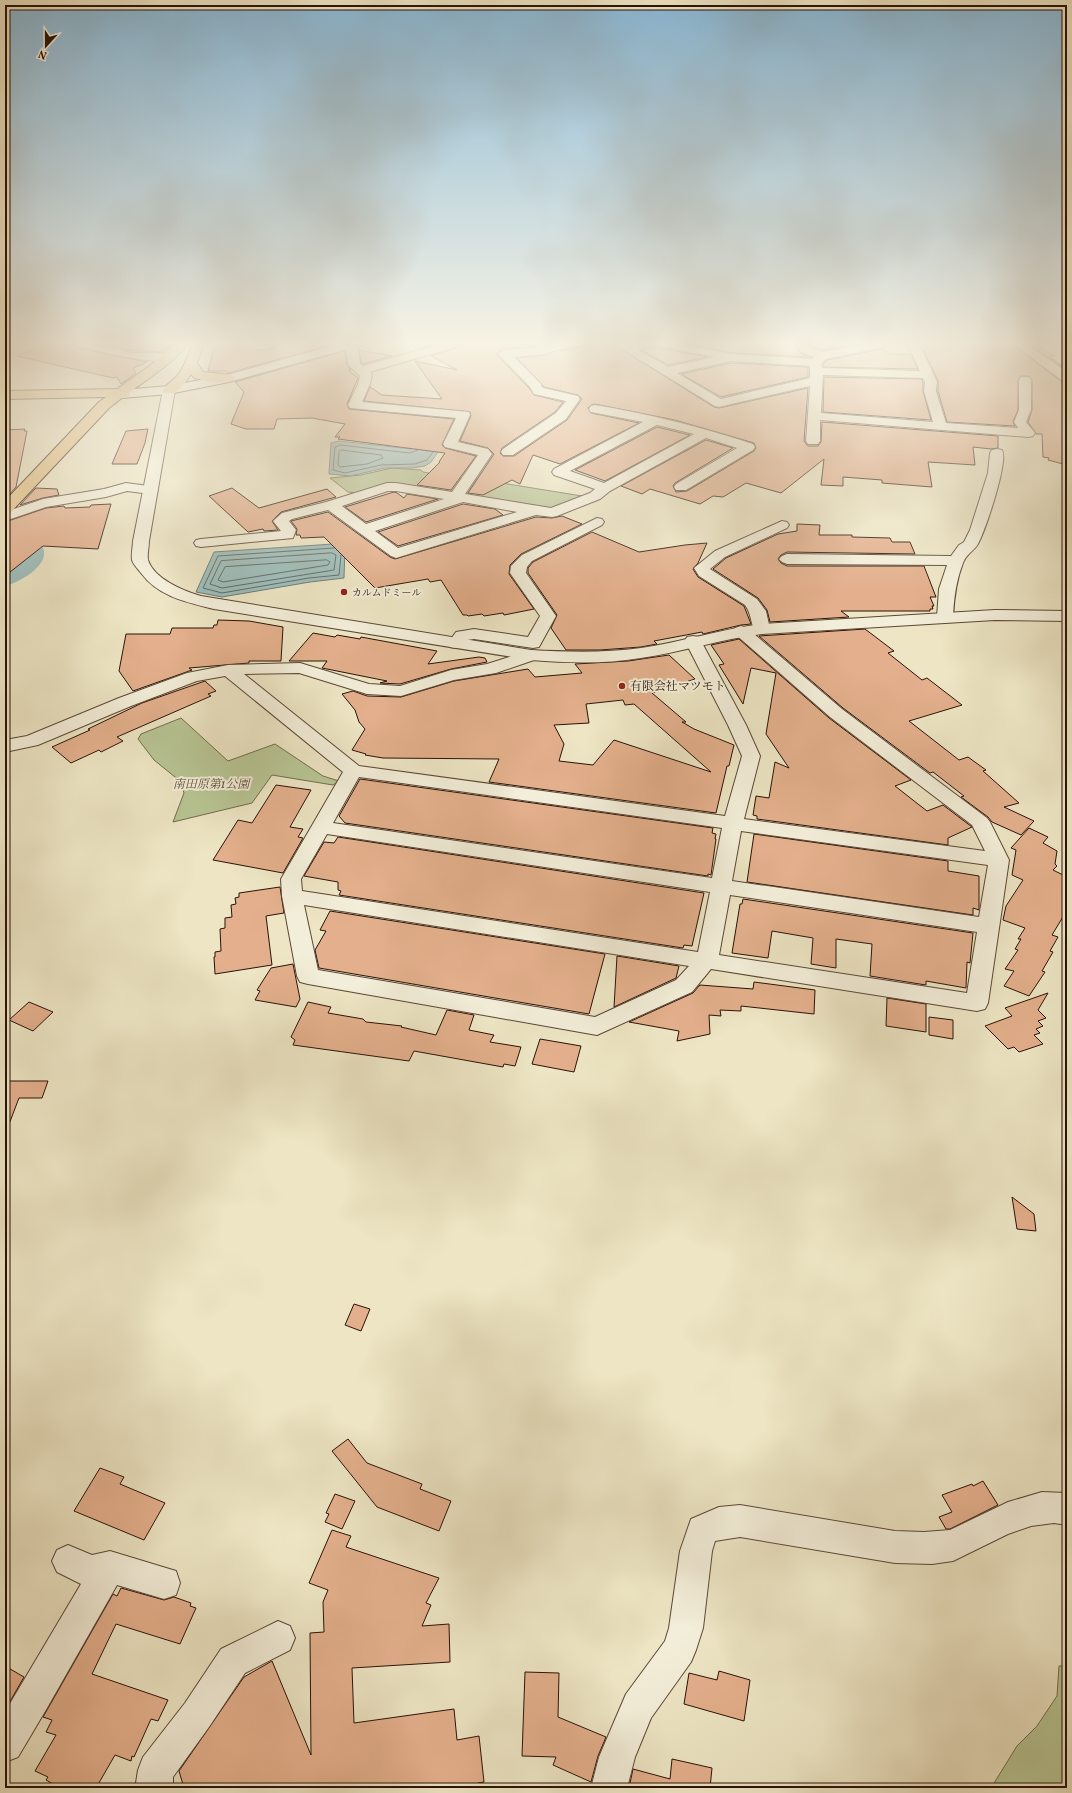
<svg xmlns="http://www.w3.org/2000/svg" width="1072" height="1793" viewBox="0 0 1072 1793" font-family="Vollkorn,'Noto Serif JP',serif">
<rect width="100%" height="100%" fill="#ede5c4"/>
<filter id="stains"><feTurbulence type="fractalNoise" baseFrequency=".005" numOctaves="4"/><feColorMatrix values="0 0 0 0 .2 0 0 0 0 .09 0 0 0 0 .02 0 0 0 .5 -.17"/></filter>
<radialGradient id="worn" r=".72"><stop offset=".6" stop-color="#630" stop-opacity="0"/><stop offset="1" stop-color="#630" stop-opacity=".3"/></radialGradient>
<path fill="#b8c594" stroke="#716c4e" d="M392,468L421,470L423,472L463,479L456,490L445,493L390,483L355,493L348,492L330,478L361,475Z
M477,479L582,496L556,508L544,509L475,497L467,494Z
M181,718L228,761L275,744L323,776L339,781L333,785L272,775L252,803L173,822L184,793L180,781L154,760L138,739L141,734Z
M1059,1666H1067V1788H991L1017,1746L1037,1726L1057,1696Z"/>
<path fill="#9bbdbc" stroke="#6e7974" d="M339,441L411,449L414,446L440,449L431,462L425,466L412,468H385L350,476L329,474L331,443Z
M333,544L345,546L344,578L310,582L222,597L196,592L214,552Z"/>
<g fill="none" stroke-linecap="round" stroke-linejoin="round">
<path stroke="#626862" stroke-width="1" d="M341,450L381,455L383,458L367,464L340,467L338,465L339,452Z
M418,450L410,453L340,445L335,447L333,470L345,473L381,465L415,464L427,460L433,452
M334,548L218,556L203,588L222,593L309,578L339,575L341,555
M332,553L336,555L334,570L222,588L210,584L221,561Z
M327,560L330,562L328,565L223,582L218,580L225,567Z"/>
<path fill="#9bbdbc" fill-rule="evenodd" d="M5,524C19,527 41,534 44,551C47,567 18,583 5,586V565L15,557C17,548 12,546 5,542Z"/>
</g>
<path fill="#e3af8c" stroke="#2a1207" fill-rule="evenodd" d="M50,341H63L66,344L88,350L147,362L133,368L136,373L121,384L117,377L113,378L17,356Z
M87,341H176L161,352L126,350Z
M216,341H264L255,347L257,350L261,351L274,348L282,341L320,342L327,346L228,373L225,371H208Z
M403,341H448L418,349Z
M466,341H530L534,347L504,348L497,353V355L529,388L534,395L563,402L555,412L502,448L500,453L503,456H514L567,420L582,399L578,395L544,387L517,358L546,355L552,352L593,344L596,341H608L714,407L719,408L808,388L804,441L808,446H818L821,442L822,422L998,436V448L991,449L973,447L975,465L928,462L932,487L882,483V480L843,477V486L821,485L824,459L781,493L746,483L723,497L713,496L700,504L650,489L642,494L621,486L706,440L733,448L675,483L673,486L676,492L687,491L754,451L756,448L754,443L675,420L595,404L591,405L588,408L591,413L639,423L560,464L533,455L520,484L512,480L483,495L468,493L494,454L488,448L460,441L471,416L470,412L364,401L370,387L382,395L442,399L415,361L457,370L431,356L459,347Z
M671,341H718L716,343L760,345L766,341H794L800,353L811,357L732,353Z
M808,341H869L870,342L823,350L811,347Z
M933,341H1008L1062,382L1067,383V417L1063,420L1067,423V465L1048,460L1049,458L1043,457L1042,434H1036L1028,422L1032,410V380L1029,376H1021L1018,380V410L1013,421L1015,426L947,422L938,391V381L924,351L927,346L933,347Z
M1024,341H1033L1054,356H1049L1067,370Z
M654,347L708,357L668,365L641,350Z
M882,349L890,354H911L918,369L823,367V364L827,360Z
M359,350L392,356L363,364L361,363Z
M345,351L347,365L351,370L349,371L358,378L347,404L349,409L454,419L442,445L445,448L476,456L451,490L417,485L440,462H439L445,453L338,439L340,437H335L345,424L312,418L277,419L274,429H246L231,424L244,392L235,382Z
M731,363L808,367V377L721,397L681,374Z
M824,377L922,379L923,382V391L931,420L823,412Z
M657,427L690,435L605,481L575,470Z
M25,429L24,431H27L16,487L5,499V430Z
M148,429L145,443L137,464H112L126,431Z
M36,488L57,489L59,495L43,498L20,505Z
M232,488L259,508L327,489L336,497L281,512L272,521L278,530L264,531L263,529L248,532L209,496Z
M394,492L397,493L404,498L407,494L438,499L366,522L345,507Z
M111,504L98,549L43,546L5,576V522L46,508L64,506L65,508L90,507L91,505Z
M463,504L495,509L503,515L398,546L378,532Z
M328,512L390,557L395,559L536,517L552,518L562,516L582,524L521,554L510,565L509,574L534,609L504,615L503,613L484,616L482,614L468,616L467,615H463L441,580L430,582L428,579L375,588L324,537L301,538L300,535H296L297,529L291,521Z
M797,524L820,525L819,535H852V537L890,538L892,542H910L915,554L787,552L781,555L778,559L781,563L787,566H924L936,597H930L934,606H932L933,609H930V611H841L849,617L770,622L767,610L758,598L713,569L726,558L778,534L797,531Z
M592,532L639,552L685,545L707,543L698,563L693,569L698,577L744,606L751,624L741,625L703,634L702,632L654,641L657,644L641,647L600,650H566L551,628L557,615L528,573V568L533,562Z
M218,620L249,621L283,627L281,661H249V663L189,668L192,670L133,691L119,671L126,634H170L172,628H213L214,625H217Z
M865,629L894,651L888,653L922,680L927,678L962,705L909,721L959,760L968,757L986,770L983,771L1019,803L1004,807L1034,821L1021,835L992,822L988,817L961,797L964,796L933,772L930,773L843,708L759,636Z
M313,633L335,637L337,635L360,639L361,637L437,651L428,664L479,657L485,658L487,662L451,669L400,684L380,683L387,681L322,668L327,661H289Z
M739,639L829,718L911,780L895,786L927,811L943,805L972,827L948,838V845L757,819V816L753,815L756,796L769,798L775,762L789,768L766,734L776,673L751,668L743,704L719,665L724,664L711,645Z
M669,655L695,679L652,693L686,722H682L694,729L734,745L729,766H727L716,813L489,782L499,759L383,758L365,755L366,754L352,750L365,729L359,722L355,710L342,694L353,691L367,696L401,697L454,681L528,669L535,677L582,673L575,664L628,661ZM623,700L625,705L634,704L711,772L614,740L593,765L559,761L564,744L554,725L589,723L586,704Z
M205,681L216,691L208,694L211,696L117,737L123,741L101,752L99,750L71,763L52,747L90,730L88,729L142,703Z
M360,779L713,828L712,833L716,834L715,839H716L711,875L708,874V876L345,823L339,816Z
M276,785L311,790L290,827L303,829L298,837L303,838L283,873L213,860L238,820L252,823Z
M1029,828L1048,837L1043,843L1057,851L1055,864L1057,866L1053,870L1067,877V910L1052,935L1058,937L1050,951L1053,952L1042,971L1045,972L1029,996L1004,986L1014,971L1005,969L1018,950L1015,949L1021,939H1018L1025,928L1003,920L1006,906L1023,880L1012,875L1016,850L1011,848Z
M754,834L948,861V871L979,876V910L973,908V915L747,882Z
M338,837L704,893L692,946L684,945L683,948L339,895L341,891L338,890V882L304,876L324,842L334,843Z
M280,887L284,913L266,916L272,965L215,974L214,957H215V952L221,951L220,929L225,928V918L232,917L231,905L236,904L235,898L239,897V893Z
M743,899L973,933L970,963L967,962L966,988L926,981V985L870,976L872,944L836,939V968L811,964L813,938L772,931L768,958L732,953L740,904H742Z
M330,911L605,954L589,1014L319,968L315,950L326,931L320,930Z
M617,956L679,966L676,978L614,1007Z
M293,964L300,999L296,1007L255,1000L260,991L257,990L271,968Z
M754,982L815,990L814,1014L741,1006V1011L720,1010L721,1016L709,1015L710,1034L677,1041L679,1031L629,1022L693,993L700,985L753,989Z
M1048,993L1038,1010L1046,1018L1038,1021L1043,1026L1036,1029L1040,1033L1034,1035L1043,1044L1019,1052L1014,1047L1008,1049L985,1026L1012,1016L1005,1008Z
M887,998L926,1004V1032L886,1026Z
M29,1002L53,1012L33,1031L9,1020Z
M308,1002L331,1007L328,1013L363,1019L366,1022L402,1026L401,1027L436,1035L447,1010L474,1015L469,1030L494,1035L490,1042L521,1047L515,1066L504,1064L503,1067L414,1051L409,1061L293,1045L295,1040L291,1037Z
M929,1017L953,1020V1039L929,1035Z
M540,1039L581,1046L574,1072L532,1064Z
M5,1081H48L42,1098H19L6,1132Z
M1012,1197L1034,1214L1036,1231L1017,1229Z
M354,1304L370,1309L361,1331L345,1325Z
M348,1439L367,1463L422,1484L420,1489L451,1501L439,1531L377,1507L332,1451Z
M100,1468L124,1477L120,1484L165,1503L144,1540L74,1511Z
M983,1481L998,1505L950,1529H946L939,1517L952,1512L942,1495L972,1484L973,1486Z
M335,1494L355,1501L342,1529L325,1522L329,1514L326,1513Z
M332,1530L351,1536L346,1547L439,1578L426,1603L431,1605L422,1626L449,1624L450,1662L352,1668L354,1723L454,1709L457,1740L479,1736L484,1782L478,1783L479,1788H184L179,1771L244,1677L272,1661L311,1755L310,1633L324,1632L323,1602L328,1590L309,1583Z
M121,1588L164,1600L174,1597L191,1603L190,1606L196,1608L180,1644L116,1624L92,1674L168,1700L158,1721L151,1719L134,1757L132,1756L131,1761L115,1755L96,1788H60L46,1780L48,1777L35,1771L56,1735L46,1732L52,1720L43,1717L113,1594L117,1596Z
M5,1666L24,1677L8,1705L5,1704Z
M719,1671L750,1680L744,1721L684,1704L689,1673L717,1680Z
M525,1672L559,1673L558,1717L606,1737L598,1756L591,1782L553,1765L556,1757L522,1756Z
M672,1759L712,1768L710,1788H629L633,1769L670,1779Z"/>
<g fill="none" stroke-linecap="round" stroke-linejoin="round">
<g stroke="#5b4736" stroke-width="2">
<path id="minor" d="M64,341C89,338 111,351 135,353C143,353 169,351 174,357C165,370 82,347 66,343Z
M266,341H281C276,347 265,351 258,349L256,347Z
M321,341H356L360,364L363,366L452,341H465L459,346L370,372L372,375L370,384L362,402L469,412L470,415L458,442L488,449L492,454L465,494L551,508L590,493L595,489L554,475L552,472L554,469L643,422L591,412L589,409L591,406L595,405C649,414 701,427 753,444L755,447L753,450L686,490H676L674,487L676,484L737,448L706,438L610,491L600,499L557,516L552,517L536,515L396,558L391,556L328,510L292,519L289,521L296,530L293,538L201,547L196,546L194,543L196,540L201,539L281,531L273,521L282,513L326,502L387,483H396L452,492L478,455L445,447L443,444L456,418L350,408L348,405L358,384L360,376L348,365L346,346L327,344ZM657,425L694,434L604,483L570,471ZM388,491H396L444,499L366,524L342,506ZM463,502L517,512L398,548L375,531Z
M531,341H543L547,345L572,341H595L593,343L552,351L546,354L514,357L540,383L543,388L578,396L580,399L566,419L513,455H503L501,452L503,449L556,413L566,401L534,394L530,387L498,354L504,350L537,348Z
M609,341H623L629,344C668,335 695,349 732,354C759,356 785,357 812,359L814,357L801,352L795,341H807L810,348L823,352L883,341H905L903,343L899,344L826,359L821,364L822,368L920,371L906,341H918L937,382L936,391L946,423L1018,428L1014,422L1019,410V380L1021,377H1029L1031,380V410L1026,422L1035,433L1033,436L1028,437L820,420V441L818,444H808L806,441L810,386L719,407L715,406ZM654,345L715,357L668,367L637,349ZM731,361L810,366V378L721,399L677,373ZM823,375L923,378L925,382L924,391L933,422L821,413Z
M1009,341H1022L1067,372V382L1063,381Z
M997,449L1002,450C1009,461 985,531 978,544C974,551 967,553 963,563C956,581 954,598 953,617L951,620L945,622L939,620L937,617L939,589L947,565L787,564L782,562L779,559L782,556L787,554L951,556L959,545L964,542L970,530L988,473L990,453L992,450Z
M126,483L156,487L158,490L156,493L151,494L127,491L106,497L46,507L5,521V512L43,499L104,489Z
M597,518L602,519L604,522L602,525L532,561L527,567L526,573L556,616L539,647L533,648L474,639L467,640C462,647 459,649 450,647L448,643L456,632L474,629L528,637L540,616L510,573L511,566L522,555Z
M782,521L787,522L789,525L787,528L725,557L710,569L757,599L766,611L770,629L768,632L762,634L756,632C750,624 752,614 745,605L699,576L694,568L715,551Z
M741,626L747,628L842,709L987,818L990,822L1009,860L988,1003L985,1009L977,1011L711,969L692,992L597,1035L308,984L300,982L297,976L282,896L281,879L343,772L225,676L197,681L131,706L38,745L5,752V740L27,736L119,698L187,673L228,665L300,663L369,684L400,686L451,670L487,664L531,650L537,651L539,655L537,659L496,673L454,680L401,696L367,694L299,673L244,674L359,766L725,816L742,756L728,725L685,641L687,637L693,636L699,637L701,641L746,725L760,756L744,819L985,851L972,825L830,717L735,634L733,631L735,628ZM359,777L722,828L712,878L333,823ZM741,831L988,865L979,917L732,881ZM327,834L710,892L698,952L302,891L301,879ZM730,895L977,932L967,993L719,955ZM304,905L689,966L676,980L595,1017L318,970Z
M1042,1492L1067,1493V1525L1054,1523L1031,1526L1008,1534L953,1561L932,1564L895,1563L740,1537L715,1541L712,1551L703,1628L696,1650L691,1662L651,1718L635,1757L627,1788H591L599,1757L626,1694L665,1641L669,1628L680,1551L691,1519L719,1507L740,1505L895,1531L924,1532L950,1530L1008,1502Z
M68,1545L92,1555L110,1551L176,1571L180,1583L176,1595L164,1599L117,1585L47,1708L18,1757L5,1762V1712L81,1584L57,1572L52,1561L57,1550Z
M278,1621L290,1626L295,1638L290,1650L245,1673L209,1727L173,1777V1788H137L136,1783L138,1770L143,1757L185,1703L221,1649Z"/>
</g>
<g stroke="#5b4736" stroke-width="2">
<path id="tertiary" d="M169,386L174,387L175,390L149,541C149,547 147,554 148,560C154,579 184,591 201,596L531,650C568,652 605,653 641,648C682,642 721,629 762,624L995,610L1067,611V621L995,620L762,634C721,639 682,652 641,658C605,664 568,663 531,660L214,609C186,602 159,597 141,573C138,569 133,564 132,560C131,554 133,547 133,541L163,390L164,387Z"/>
</g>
<g stroke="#2a1207" stroke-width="2">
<path id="secondary" d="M349,341H367L365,344L229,382L169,394L122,398L117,397L116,394L117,391L122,390L169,386L227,375Z"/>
</g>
<g stroke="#2a1207" stroke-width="2">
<path id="trunk" d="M178,341H190C175,362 150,377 130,392L129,396L123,397L109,408L10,513L5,515V501L99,402L106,397L5,399V391L117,389L152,364Z
M193,341H205L197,363L203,372L233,375L235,378L233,381C220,384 206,381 194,378L191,374L185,383L174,393H164L163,390C166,385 172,381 177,376C185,367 189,353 193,341Z"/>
</g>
<use href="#minor" fill="#f3eed9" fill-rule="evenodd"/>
<use href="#tertiary" fill="#f3eed9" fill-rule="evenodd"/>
<use href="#secondary" fill="#f3eed9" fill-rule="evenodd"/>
<use href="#trunk" fill="#e6c282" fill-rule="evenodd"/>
</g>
<linearGradient id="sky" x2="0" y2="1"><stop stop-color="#89b8d6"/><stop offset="0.58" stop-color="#f7f3e4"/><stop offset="1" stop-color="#f7f3e4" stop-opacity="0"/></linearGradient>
<rect width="1072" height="592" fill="url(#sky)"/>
<g fill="#8f2418" stroke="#f3eed9" stroke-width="1.5">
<circle cx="344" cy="592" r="4"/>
<circle cx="622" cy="686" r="4"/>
</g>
<g text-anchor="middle" stroke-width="4" stroke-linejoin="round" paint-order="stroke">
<g font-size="10" fill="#2a1207" stroke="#f3eed9" text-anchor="start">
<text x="352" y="596">カルムドミール</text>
</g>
<g font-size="12" fill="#2a1207" stroke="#f3eed9" text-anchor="start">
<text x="630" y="690">有限会社マツモト</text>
</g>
<g font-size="12" font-style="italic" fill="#5c5138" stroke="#f3eed9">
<text x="211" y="788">南田原第1公園</text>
</g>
</g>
<rect width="1072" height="1793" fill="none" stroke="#ede5c4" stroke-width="20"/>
<rect x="6" y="6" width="1060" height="1781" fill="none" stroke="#2a1207" stroke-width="2"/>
<rect x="10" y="10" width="1052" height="1773" fill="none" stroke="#2a1207"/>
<g transform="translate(46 46) rotate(201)" stroke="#f3eed9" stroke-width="3" paint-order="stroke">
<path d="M0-3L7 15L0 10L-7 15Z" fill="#2a1207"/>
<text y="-6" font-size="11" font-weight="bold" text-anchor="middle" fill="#2a1207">N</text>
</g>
<rect width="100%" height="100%" filter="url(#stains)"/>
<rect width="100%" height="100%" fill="url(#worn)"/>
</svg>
